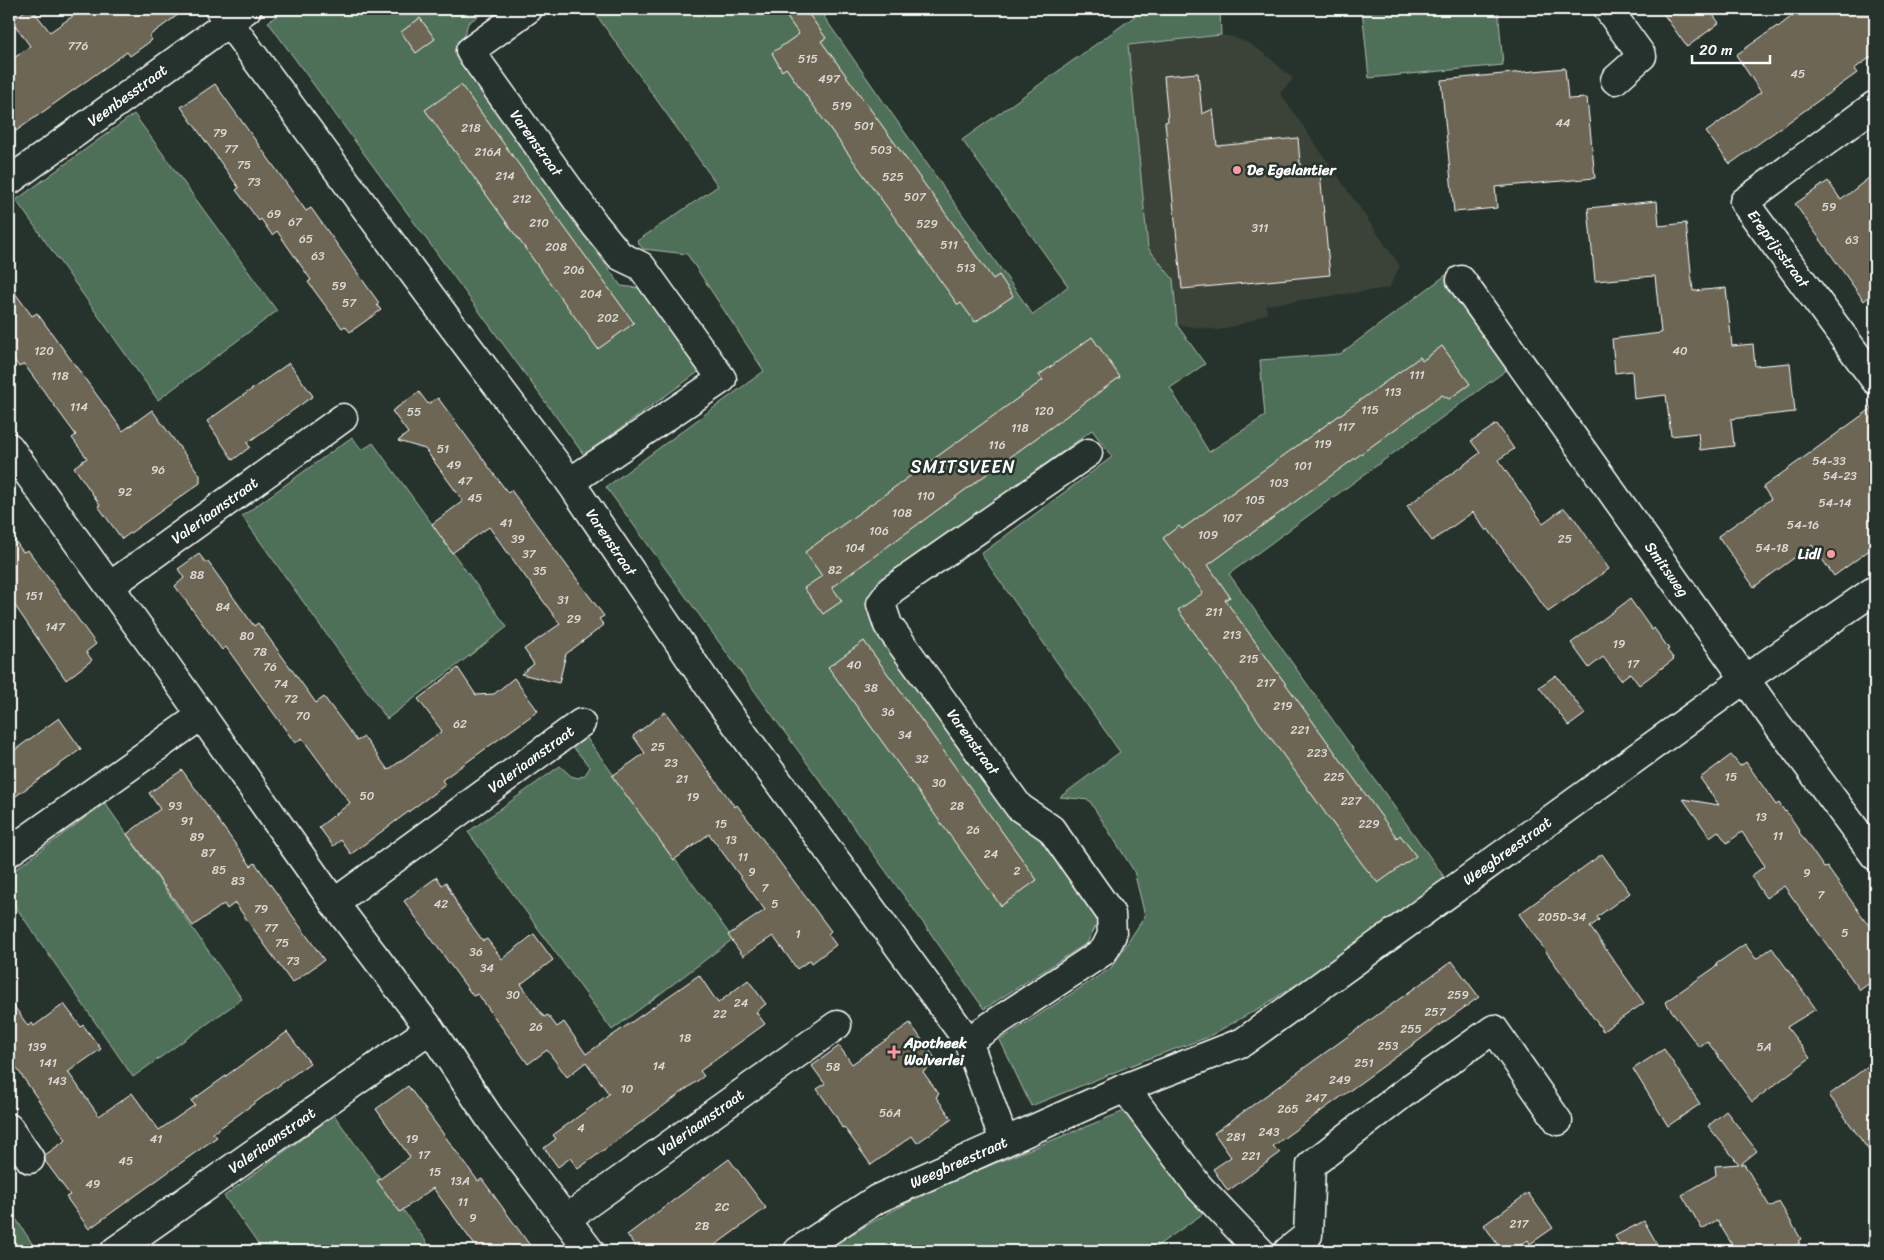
<svg xmlns="http://www.w3.org/2000/svg" width="1884" height="1260" viewBox="0 0 1884 1260" font-family="Sriracha,sans-serif">
<rect width="100%" height="100%" fill="#26332d"/>
<filter id="ink" filterUnits="userSpaceOnUse"><feTurbulence type="fractalNoise" baseFrequency=".02" numOctaves="2"/><feDisplacementMap in="SourceGraphic" scale="10" xChannelSelector="R" yChannelSelector="G"/><feConvolveMatrix kernelMatrix="1 2 1 2 8 2 1 2 1" color-interpolation-filters="sRGB"/></filter>
<g filter="url(#ink)">
<path fill="#3b4239" d="M1221,35L1233,37L1248,43L1265,54L1293,79L1280,93L1400,266L1389,288L1266,305L1267,313L1245,323L1219,330L1177,325L1173,279L1148,248L1128,45Z"/>
<path fill="#506f58" stroke="#a8b7ac" d="M286,9H488L468,23L462,46L466,68L621,286L664,291L712,362L584,455L268,22Z
M592,9H834L824,17L1033,315L1068,286L962,140L1145,9H1220L1221,35L1128,45L1148,248L1173,279L1177,325L1205,364L1170,388L1209,452L1265,416L1260,360L1340,354L1446,275L1512,366L1229,574L1447,881L1328,964L1263,1006L1206,1038L1147,1059L1031,1106L1000,1040L1111,968L1145,916L1134,871L1089,800L1060,797L1120,752L981,554L1112,457L1092,430L878,587L872,606V627L1017,824L1036,829L1100,918L1087,943L984,1009L912,907L606,487L764,371L687,254L643,249L637,241L718,186Z
M1362,9H1498L1503,65L1369,78Z
M134,114L277,311L158,400L16,200Z
M352,437L362,450L373,443L507,627L387,719L242,516Z
M586,737L733,939L612,1030L468,832L560,766L571,776L578,778L585,775L590,767L572,746Z
M105,803L242,999L133,1077L9,897V874Z
M1127,1110L1204,1213L1150,1251H821L894,1210L946,1183Z
M334,1115L433,1251H263L224,1196Z
M9,1208L37,1251H9Z"/>
<path fill="#6d6655" stroke="#fff" d="M27,9H32L50,32L83,9H186L149,36L152,40L130,56L127,52L9,136V62L30,46L12,21Z
M781,9H805L826,38L821,41L993,279L999,275L1013,296L975,322L961,303L958,305L786,68L782,71L772,53L799,34Z
M1660,9H1709L1719,23L1687,47Z
M1801,9H1875V54L1854,69L1857,73L1730,164L1706,132L1761,92L1736,55L1777,26L1778,27Z
M420,18L435,39L416,53L401,32Z
M1565,68L1568,99L1587,98L1595,178L1495,187L1497,208L1454,212L1441,80Z
M1198,73L1202,114L1213,109L1217,146L1298,138L1301,175L1320,173L1330,275L1182,289L1165,122L1168,121L1164,76Z
M215,84L306,211L311,208L379,303L377,305L381,310L350,332L345,326L342,328L319,297L308,282L311,280L277,231L272,235L261,219L259,221L236,190L239,188L181,107Z
M461,85L634,323L598,349L425,110Z
M1875,173V291L1864,301L1795,204L1828,181L1841,200Z
M1657,201L1659,226L1686,223L1693,291L1726,288L1732,346L1753,344L1755,366L1790,363L1795,412L1731,419L1734,446L1700,450L1698,433L1671,436L1666,395L1634,399L1632,371L1615,373L1612,339L1661,333L1655,276L1595,281L1588,208Z
M9,285L32,316L37,313L123,431L152,410L200,475V483L122,539L98,506L100,505L74,467L87,458L72,438L76,435L24,364L19,367L9,352Z
M1092,337L1120,377L832,587L842,601L823,614L804,588L822,576L805,552L1043,380L1039,375Z
M1442,346L1470,384L1449,399L1442,395L1208,565L1230,597L1225,600L1397,838L1400,835L1416,856L1378,883L1363,865L1178,610L1203,593L1163,538L1179,526L1182,529L1420,357L1422,361Z
M289,363L313,396L247,443L250,447L233,460L207,421Z
M419,392L428,404L438,398L508,493L511,490L604,616L599,619L604,625L566,654L559,683L521,674L534,664L524,649L560,624L489,527L452,553L432,524L463,501L425,449L398,441L408,433L392,411Z
M1875,406V546L1834,576L1812,545L1754,587L1718,536L1771,499L1763,487Z
M1497,424L1514,449L1498,460L1543,523L1564,508L1571,516L1572,515L1609,569L1548,612L1488,529L1486,531L1473,512L1432,541L1407,506L1480,453L1471,441Z
M9,532L23,552L28,550L96,644L86,652L92,660L66,680L9,597Z
M199,554L206,563L208,562L254,626L258,623L316,703L324,697L357,741L364,737L388,770L442,731L418,699L458,668L476,695L494,694L514,678L538,711L442,780L445,785L351,854L341,840L333,846L319,827L350,803L302,738L295,743L226,647L222,650L175,586L184,578L178,569Z
M1630,599L1652,630L1654,628L1669,649L1667,650L1674,659L1639,685L1630,673L1621,680L1603,657L1589,668L1571,643Z
M864,641L1037,880L1001,906L828,667Z
M1556,675L1585,714L1569,726L1539,687Z
M665,712L735,807L737,805L749,821L831,931L828,934L836,945L812,963L810,960L797,969L773,936L743,956L728,935L765,910L709,834L674,860L612,776L645,753L633,736Z
M59,718L81,749L9,801V754Z
M1731,755L1740,766L1746,762L1776,805L1779,803L1785,812L1786,811L1800,831L1799,832L1824,868L1827,867L1875,934V979L1860,990L1784,886L1766,898L1751,876L1765,866L1742,832L1727,843L1718,831L1710,837L1683,799L1719,805L1700,778Z
M182,770L251,866L255,863L324,960L292,983L235,903L227,909L224,904L193,926L127,834L160,809L149,793Z
M1602,854L1630,893L1597,917L1599,920L1590,927L1644,1003L1603,1031L1519,914Z
M437,877L442,885L446,882L459,908L483,941L487,939L502,959L534,934L553,960L521,984L544,1017L548,1015L557,1027L564,1022L586,1054L699,975L718,1003L748,980L766,1004L756,1012L765,1024L700,1071L704,1076L578,1169L570,1158L558,1167L544,1148L556,1139L553,1135L609,1094L586,1062L567,1077L547,1050L528,1064L478,994L473,996L404,901Z
M1745,944L1756,959L1772,948L1816,1009L1787,1027L1810,1058L1752,1102L1707,1041L1699,1047L1665,1002L1717,966L1716,964Z
M1452,961L1479,997L1273,1146L1280,1153L1228,1191L1213,1169L1231,1157L1214,1133Z
M9,999L28,1026L32,1023L34,1026L64,1004L81,1027L83,1025L101,1049L68,1072L99,1116L132,1093L159,1130L195,1105L191,1101L287,1032L310,1063L213,1133L217,1137L89,1229L66,1197L70,1195L45,1161V1155L66,1140L9,1057Z
M910,1023L937,1061L923,1072L939,1094L936,1097L952,1119L917,1143L912,1136L871,1165L844,1127L842,1128L836,1116L817,1089L825,1084L812,1066L839,1046L852,1064Z
M1664,1049L1700,1104L1668,1126L1633,1069Z
M1875,1061V1159L1829,1095Z
M408,1086L478,1181L482,1179L534,1251H479L433,1188L400,1212L377,1181L410,1157L376,1109Z
M1726,1111L1757,1151L1741,1164H1744L1770,1207L1779,1202L1801,1239L1798,1241L1800,1243L1786,1251H1736L1717,1220L1702,1229L1682,1195L1716,1175L1715,1166L1739,1164L1708,1126Z
M729,1159L766,1208L707,1251H639L627,1235Z
M1528,1193L1553,1228L1530,1244L1528,1240L1512,1251H1502L1484,1225Z
M1644,1221L1661,1251H1624L1615,1236Z"/>
<g fill="none" stroke-linecap="round" stroke-linejoin="round">
<g stroke="#fff" stroke-width="31">
<g id="minor">
<path id="s1" d="M219,9L445,316L570,482L717,698L968,1041L1004,1141"/>
<path id="s2" d="M528,9L470,51L595,225L620,256L641,266L722,379L570,482"/>
<path d="M1608,9L1642,56L1615,80"/>
<path id="s3" d="M1875,105L1744,202L1875,380"/>
<path id="s4" d="M9,181L247,9"/>
<path id="s5" d="M1461,280L1772,717L1875,856"/>
<path d="M9,447L151,644L334,903L430,1029L491,1120L590,1251"/>
<path id="s6" d="M110,586L343,418"/>
<path d="M9,852L202,715"/>
<path id="s7" d="M334,903L581,723"/>
<path d="M968,1041L1104,951L1112,935L1111,914L1051,829L1019,807L888,625L881,604L891,590L1088,453"/>
<path d="M1125,1088L1199,1187L1260,1251"/>
<path d="M9,1128L30,1159"/>
<path id="s8" d="M566,1219L837,1025"/>
<path id="s9" d="M115,1251L430,1029"/>
<path id="s10" d="M798,1251L877,1199L1125,1088L1243,1042L1745,679L1875,590"/>
<path d="M1288,1251L1308,1235L1311,1165L1412,1087L1494,1029L1558,1121"/>
</g>
</g>
<use href="#minor" stroke="#26332d" stroke-width="28"/>
</g>
</g>
<g fill="#ff9aa2" stroke="#26332d" stroke-width="2">
<circle cx="1237" cy="170" r="5"/>
<circle cx="1831" cy="554" r="5"/>
<path d="M891.5 1044.5h5v5h5v5h-5v5h-5v-5h-5v-5h5z"/>
</g>
<g text-anchor="middle" stroke-width="5" stroke-linejoin="round" paint-order="stroke">
<g font-size="12" fill="#dad9d4">
<text x="78" y="50">776</text>
<text x="808" y="63">515</text>
<text x="1798" y="78">45</text>
<text x="829" y="83">497</text>
<text x="842" y="110">519</text>
<text x="1563" y="127">44</text>
<text x="864" y="130">501</text>
<text x="471" y="132">218</text>
<text x="220" y="137">79</text>
<text x="231" y="153">77</text>
<text x="881" y="154">503</text>
<text x="488" y="156">216A</text>
<text x="244" y="169">75</text>
<text x="505" y="180">214</text>
<text x="893" y="181">525</text>
<text x="254" y="186">73</text>
<text x="915" y="201">507</text>
<text x="522" y="203">212</text>
<text x="1829" y="211">59</text>
<text x="274" y="218">69</text>
<text x="295" y="226">67</text>
<text x="539" y="227">210</text>
<text x="927" y="228">529</text>
<text x="1260" y="232">311</text>
<text x="306" y="243">65</text>
<text x="1852" y="244">63</text>
<text x="949" y="249">511</text>
<text x="556" y="251">208</text>
<text x="318" y="260">63</text>
<text x="966" y="272">513</text>
<text x="574" y="274">206</text>
<text x="339" y="290">59</text>
<text x="591" y="298">204</text>
<text x="349" y="307">57</text>
<text x="608" y="322">202</text>
<text x="44" y="355">120</text>
<text x="1680" y="355">40</text>
<text x="1417" y="379">111</text>
<text x="60" y="380">118</text>
<text x="1393" y="396">113</text>
<text x="79" y="411">114</text>
<text x="1370" y="414">115</text>
<text x="1044" y="415">120</text>
<text x="414" y="416">55</text>
<text x="1346" y="431">117</text>
<text x="1020" y="432">118</text>
<text x="1323" y="448">119</text>
<text x="997" y="449">116</text>
<text x="443" y="453">51</text>
<text x="1829" y="465">54-33</text>
<text x="454" y="469">49</text>
<text x="1303" y="470">101</text>
<text x="158" y="474">96</text>
<text x="1840" y="480">54-23</text>
<text x="465" y="485">47</text>
<text x="1279" y="487">103</text>
<text x="125" y="496">92</text>
<text x="926" y="500">110</text>
<text x="475" y="502">45</text>
<text x="1255" y="504">105</text>
<text x="1835" y="507">54-14</text>
<text x="902" y="517">108</text>
<text x="1232" y="522">107</text>
<text x="506" y="527">41</text>
<text x="1803" y="529">54-16</text>
<text x="879" y="535">106</text>
<text x="1208" y="539">109</text>
<text x="518" y="543">39</text>
<text x="1565" y="543">25</text>
<text x="855" y="552">104</text>
<text x="1772" y="552">54-18</text>
<text x="529" y="558">37</text>
<text x="835" y="574">82</text>
<text x="540" y="575">35</text>
<text x="197" y="579">88</text>
<text x="34" y="600">151</text>
<text x="563" y="604">31</text>
<text x="223" y="611">84</text>
<text x="1214" y="616">211</text>
<text x="574" y="623">29</text>
<text x="55" y="631">147</text>
<text x="1232" y="639">213</text>
<text x="247" y="640">80</text>
<text x="1619" y="648">19</text>
<text x="260" y="656">78</text>
<text x="1249" y="663">215</text>
<text x="1633" y="668">17</text>
<text x="854" y="669">40</text>
<text x="270" y="671">76</text>
<text x="1266" y="687">217</text>
<text x="281" y="688">74</text>
<text x="871" y="692">38</text>
<text x="291" y="703">72</text>
<text x="1283" y="710">219</text>
<text x="888" y="716">36</text>
<text x="303" y="720">70</text>
<text x="460" y="728">62</text>
<text x="1300" y="734">221</text>
<text x="905" y="739">34</text>
<text x="658" y="751">25</text>
<text x="1317" y="757">223</text>
<text x="922" y="763">32</text>
<text x="671" y="767">23</text>
<text x="1334" y="781">225</text>
<text x="1731" y="781">15</text>
<text x="682" y="783">21</text>
<text x="939" y="787">30</text>
<text x="367" y="800">50</text>
<text x="693" y="801">19</text>
<text x="1351" y="805">227</text>
<text x="175" y="810">93</text>
<text x="957" y="810">28</text>
<text x="1761" y="821">13</text>
<text x="187" y="825">91</text>
<text x="721" y="828">15</text>
<text x="1369" y="828">229</text>
<text x="973" y="834">26</text>
<text x="1778" y="840">11</text>
<text x="197" y="841">89</text>
<text x="731" y="844">13</text>
<text x="208" y="857">87</text>
<text x="991" y="858">24</text>
<text x="743" y="861">11</text>
<text x="219" y="874">85</text>
<text x="1017" y="875">2</text>
<text x="752" y="876">9</text>
<text x="1807" y="877">9</text>
<text x="238" y="885">83</text>
<text x="765" y="892">7</text>
<text x="1821" y="899">7</text>
<text x="441" y="908">42</text>
<text x="775" y="908">5</text>
<text x="261" y="913">79</text>
<text x="1562" y="921">205D-34</text>
<text x="271" y="932">77</text>
<text x="1845" y="937">5</text>
<text x="798" y="938">1</text>
<text x="282" y="947">75</text>
<text x="476" y="956">36</text>
<text x="293" y="965">73</text>
<text x="487" y="972">34</text>
<text x="513" y="999">30</text>
<text x="1458" y="999">259</text>
<text x="741" y="1007">24</text>
<text x="1435" y="1016">257</text>
<text x="720" y="1018">22</text>
<text x="536" y="1031">26</text>
<text x="1411" y="1033">255</text>
<text x="685" y="1042">18</text>
<text x="1388" y="1050">253</text>
<text x="37" y="1051">139</text>
<text x="1764" y="1051">5A</text>
<text x="48" y="1067">141</text>
<text x="1364" y="1067">251</text>
<text x="659" y="1070">14</text>
<text x="833" y="1071">58</text>
<text x="1340" y="1084">249</text>
<text x="57" y="1085">143</text>
<text x="627" y="1093">10</text>
<text x="1316" y="1102">247</text>
<text x="1288" y="1113">265</text>
<text x="890" y="1117">56A</text>
<text x="581" y="1132">4</text>
<text x="1269" y="1136">243</text>
<text x="1236" y="1141">281</text>
<text x="156" y="1143">41</text>
<text x="412" y="1143">19</text>
<text x="424" y="1159">17</text>
<text x="1251" y="1160">221</text>
<text x="126" y="1165">45</text>
<text x="435" y="1176">15</text>
<text x="460" y="1185">13A</text>
<text x="93" y="1188">49</text>
<text x="463" y="1206">11</text>
<text x="722" y="1211">2C</text>
<text x="473" y="1222">9</text>
<text x="1519" y="1228">217</text>
<text x="702" y="1230">2B</text>
</g>
<g font-size="15" fill="#fff" stroke="#26332d">
<text dy="5" stroke="none"><textPath href="#s4" startOffset="146">Veenbesstraat</textPath></text>
<text dy="5" stroke="none"><textPath href="#s2" startOffset="185">Varenstraat</textPath></text>
<text dy="5" stroke="none"><textPath href="#s3" startOffset="221">Ereprijsstraat</textPath></text>
<text dy="5" stroke="none"><textPath href="#s6" startOffset="129">Valeriaanstraat</textPath></text>
<text dy="5" stroke="none"><textPath href="#s1" startOffset="662">Varenstraat</textPath></text>
<text dy="5" stroke="none"><textPath href="#s5" startOffset="355">Smitsweg</textPath></text>
<text transform="translate(973 742) rotate(54)" y="5">Varenstraat</text>
<text dy="5" stroke="none"><textPath href="#s7" startOffset="244">Valeriaanstraat</textPath></text>
<text dy="5" stroke="none"><textPath href="#s10" startOffset="819">Weegbreestraat</textPath></text>
<text dy="5" stroke="none"><textPath href="#s8" startOffset="166">Valeriaanstraat</textPath></text>
<text dy="5" stroke="none"><textPath href="#s9" startOffset="192">Valeriaanstraat</textPath></text>
<text dy="5" stroke="none"><textPath href="#s10" startOffset="184">Weegbreestraat</textPath></text>
</g>
<g font-size="15" font-weight="bold" fill="#fff" stroke="#26332d" text-anchor="start">
<text x="1247" y="175">De Egelantier</text>
<text x="1821" y="559" text-anchor="end">Lidl</text>
<text x="904" y="1048">Apotheek<tspan x="904" dy="17">Wolverlei</tspan></text>
</g>
<g font-size="18" letter-spacing="1" fill="#fff" stroke="#26332d">
<text x="963" y="473">SMITSVEEN</text>
</g>
</g>
<rect width="1884" height="1260" fill="none" stroke="#26332d" stroke-width="30"/>
<rect x="15" y="15" width="1854" height="1230" fill="none" stroke="#fff" stroke-width="2" filter="url(#ink)"/>
<path d="M1692 55v8h78v-8" fill="none" stroke="#ffffff" stroke-width="2.5"/>
<text x="1699" y="55" font-size="15" fill="#ffffff" stroke="#26332d" stroke-width="4" paint-order="stroke">20 m</text>
</svg>
